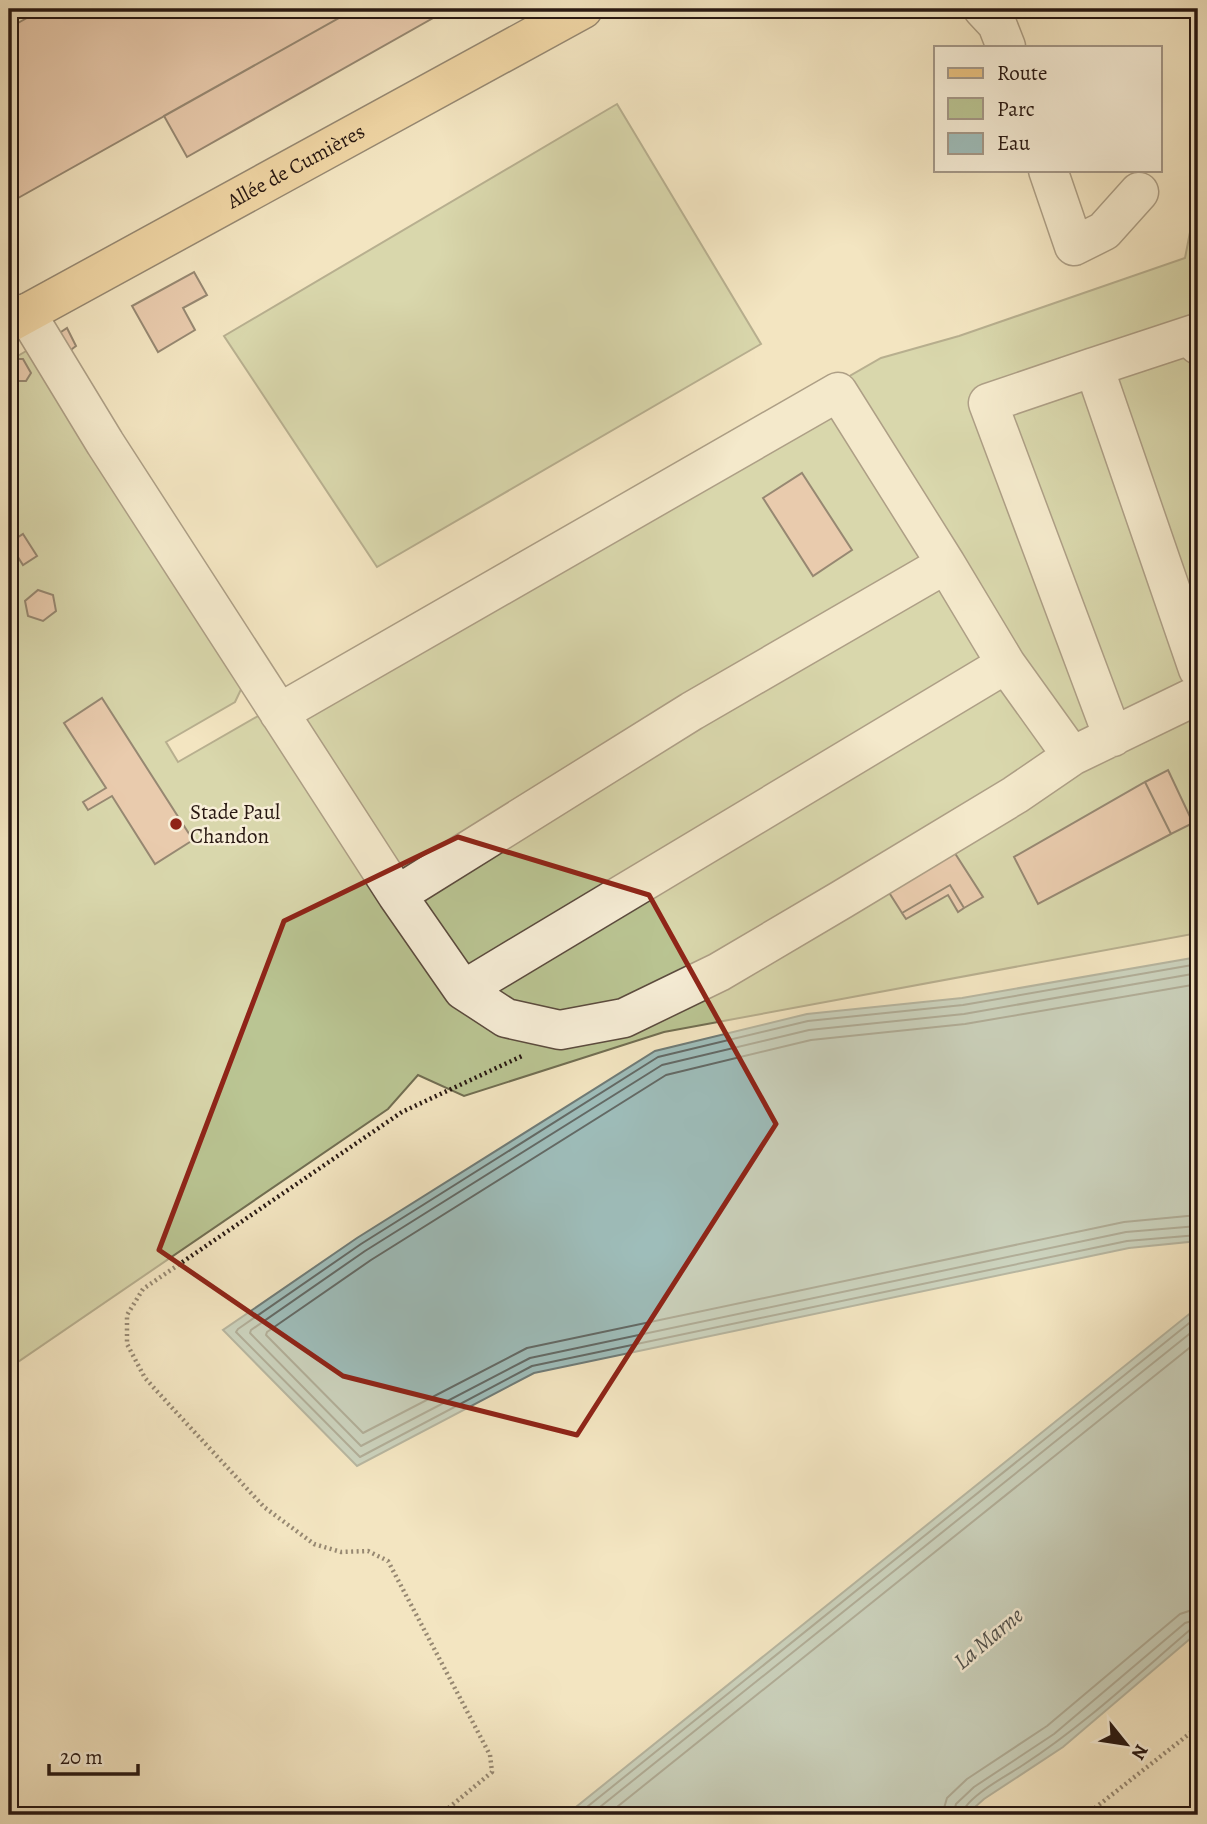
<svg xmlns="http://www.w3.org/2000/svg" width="1207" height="1824" viewBox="0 0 1207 1824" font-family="Alegreya,serif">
<rect width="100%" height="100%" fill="#f3e5c1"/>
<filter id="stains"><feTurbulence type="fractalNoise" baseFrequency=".00286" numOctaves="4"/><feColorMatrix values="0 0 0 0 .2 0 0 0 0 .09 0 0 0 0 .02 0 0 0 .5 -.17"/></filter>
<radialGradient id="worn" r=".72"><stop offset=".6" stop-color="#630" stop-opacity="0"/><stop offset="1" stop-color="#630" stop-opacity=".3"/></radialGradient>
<path fill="#bac593" stroke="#716e52" stroke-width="2" d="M617,104L761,344L377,567L224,336Z
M1198,191V933L664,1032L464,1096L418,1075L388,1109L9,1368V361L28,350L245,681L235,702L166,742L178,762L881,358L959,336L1185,258Z"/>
<path fill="#9ebdba" stroke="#6f7b77" stroke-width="2" d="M1198,957V1241L1129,1248L534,1373L357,1466L223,1330L357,1238L655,1051L807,1014L962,998Z
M1198,1307V1632L1063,1747L984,1799L966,1815H566Z"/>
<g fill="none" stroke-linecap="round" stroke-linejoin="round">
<path stroke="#636a66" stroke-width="2" d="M1198,964L963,1005L808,1021L658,1057L361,1244L238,1329L236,1332L360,1457L532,1366L1127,1241L1198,1235
M1198,973L964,1014L809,1030L662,1065L365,1251L251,1330L250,1333L361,1446L530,1358L1126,1232L1198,1226
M1198,984L965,1024L811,1040L666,1075L371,1260L267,1332L266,1335L363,1433L527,1348L1124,1222L1198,1215
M577,1815L1198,1316
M590,1815L1198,1327
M607,1815L1198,1341
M942,1815L947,1798L967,1779L1047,1726L1180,1614L1198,1608
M953,1815L956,1804L974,1787L1054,1734L1185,1623L1198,1619
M962,1815C964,1798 1008,1775 1023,1765C1083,1726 1136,1676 1191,1629L1198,1628"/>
</g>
<path fill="#ddab96" stroke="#281812" stroke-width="2" d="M43,9H355L11,202L14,207L9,210V28Z
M355,9H449L187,157L164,116Z
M194,272L207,295L183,308L195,330L158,352L132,306Z
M67,328L76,346L68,352L62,342L61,332Z
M14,359H23L31,373L26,381H18L10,367Z
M9,367L17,379L9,384Z
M802,473L852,550L813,576L763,498Z
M23,534L37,556L23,565L9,543Z
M38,590L53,595L56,611L43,621L28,616L25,601Z
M102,698L193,840L155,864L112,796L88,810L83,802L106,788L64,723Z
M1168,770L1193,823L1171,834L1145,782Z
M1145,782L1171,834L1038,904L1014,857Z
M949,844L983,897L964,908L950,885L902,913L883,883Z
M950,885L964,908L958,912L948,895L906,919L902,913Z"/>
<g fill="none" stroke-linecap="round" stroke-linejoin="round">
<g stroke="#5b4b3e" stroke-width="41">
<path id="minor" d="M983,9L997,24L1006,47
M1048,170L1074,246L1104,231L1139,192
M26,313L105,443L397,895L463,990L506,1018L560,1030L624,1018L719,972L841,900L1015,795L1072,756L1198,695
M1198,345L1194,334L1094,367L1198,669
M1094,367L988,403L1113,737
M946,564L1006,664
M279,713L838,392L946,564L692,711L397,895
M463,990L1006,664L1072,756"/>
</g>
<g stroke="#281812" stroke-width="41">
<g id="major">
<path id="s1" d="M9,323L583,9"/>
</g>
</g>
<path stroke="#281812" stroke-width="4.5" stroke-dasharray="2 3.5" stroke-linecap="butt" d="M440,1815L492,1772L490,1755L388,1561L368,1551L341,1552L314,1544L264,1507L175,1411L145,1378L127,1344V1315L143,1289L402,1112L522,1056
M1086,1815L1198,1727"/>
<use href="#minor" stroke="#f7eed7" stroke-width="38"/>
<use href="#major" stroke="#eac280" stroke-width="38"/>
</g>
<path d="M0 0H1207V1824H0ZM458,837L649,895L776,1124L577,1435L343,1376L159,1250L284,921Z" fill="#f3e5c1" fill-opacity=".55" fill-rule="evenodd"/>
<path fill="none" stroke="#8f2418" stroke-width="5" stroke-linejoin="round" d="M458,837L649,895L776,1124L577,1435L343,1376L159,1250L284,921Z"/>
<circle fill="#8f2418" stroke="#f7eed7" stroke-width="2.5" cx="176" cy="824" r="7"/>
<g text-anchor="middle" stroke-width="5" stroke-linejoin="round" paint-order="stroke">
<g font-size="21" fill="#281812" stroke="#f7eed7">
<text dy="7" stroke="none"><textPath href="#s1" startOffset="327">Allée de Cumières</textPath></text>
</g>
<g font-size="21" fill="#281812" stroke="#f7eed7" text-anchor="start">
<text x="190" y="819">Stade Paul<tspan x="190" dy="24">Chandon</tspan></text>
</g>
<g font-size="23" font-style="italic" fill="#51524d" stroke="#f7eed7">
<text transform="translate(988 1638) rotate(-40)" y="8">La Marne</text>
</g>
</g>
<rect width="1207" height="1824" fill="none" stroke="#f3e5c1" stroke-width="35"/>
<rect x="10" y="10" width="1186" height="1803" fill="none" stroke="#281812" stroke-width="3.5"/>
<rect x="18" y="18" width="1172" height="1789" fill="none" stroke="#281812" stroke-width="2"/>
<rect x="934" y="46" width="228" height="126" fill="#f7eed7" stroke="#a49888" stroke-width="2"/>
<rect x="948" y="68" width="35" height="10" fill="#eac280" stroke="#a49888" stroke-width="2"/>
<text x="997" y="80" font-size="21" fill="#281812">Route</text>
<rect x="948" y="98" width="35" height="21" fill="#bac593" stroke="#a49888" stroke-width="2"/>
<text x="997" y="116" font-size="21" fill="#281812">Parc</text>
<rect x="948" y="133" width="35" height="21" fill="#9ebdba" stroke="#a49888" stroke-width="2"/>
<text x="997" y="150" font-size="21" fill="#281812">Eau</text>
<g transform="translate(1126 1744) rotate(120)" stroke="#f7eed7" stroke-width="5" paint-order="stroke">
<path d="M0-5L12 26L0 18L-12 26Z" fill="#281812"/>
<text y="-10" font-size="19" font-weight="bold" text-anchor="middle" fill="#281812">N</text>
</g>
<path d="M49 1764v10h89v-10" fill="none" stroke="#281812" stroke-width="3.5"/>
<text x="60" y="1764" font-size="21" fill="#281812" stroke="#f7eed7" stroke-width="5" paint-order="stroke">20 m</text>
<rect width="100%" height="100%" filter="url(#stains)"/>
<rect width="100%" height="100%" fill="url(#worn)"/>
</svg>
